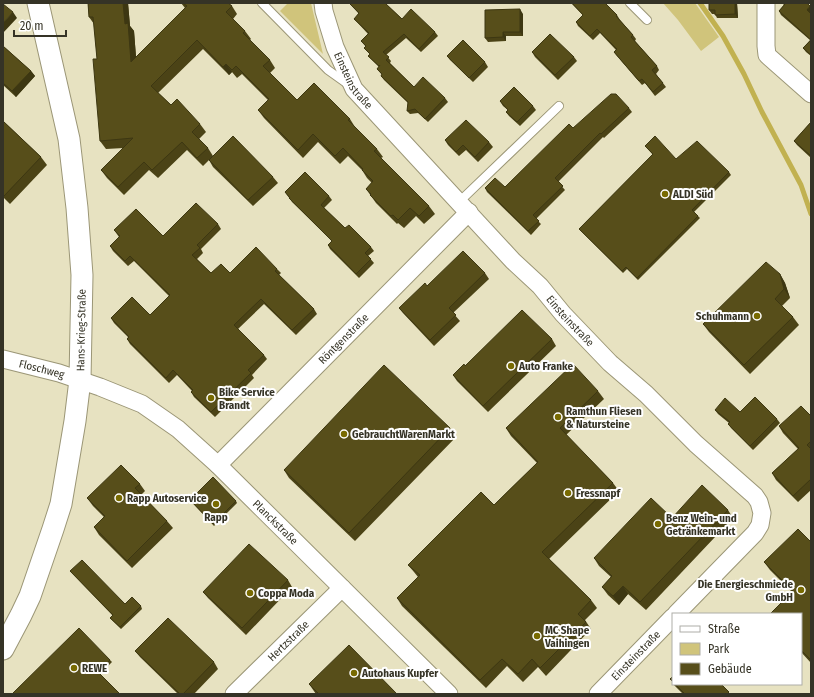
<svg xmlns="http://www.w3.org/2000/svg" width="814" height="697" viewBox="0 0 814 697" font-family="'Fira Sans Condensed',sans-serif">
<rect width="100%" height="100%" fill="#e7e2c1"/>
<path fill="#d0c47b" d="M288,3H311L323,54L280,11Z
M663,3H695L719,37L701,51L678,20Z"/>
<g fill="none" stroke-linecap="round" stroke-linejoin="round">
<path stroke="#c1b150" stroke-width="5" d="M700,3L723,36L744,74L762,112L801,185L811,214"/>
<g stroke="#9b9676" stroke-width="10">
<path id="service" d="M262,3L328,70L349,85
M630,3L647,20
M459,202L559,106"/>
</g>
<g stroke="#9b9676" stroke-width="19">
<g id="minor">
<path id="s1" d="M323,3L324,11L335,47L354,89L513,261L540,286L563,314L610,363L646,394L696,444L755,496L759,502L762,513L760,525L755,533L676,614"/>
<path d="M766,3V46L767,55L811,94"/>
<path id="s2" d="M3,359L59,373L100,387L142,404L178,429L218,465L449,694"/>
<path id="s3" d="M218,465L469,212"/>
<path id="s4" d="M234,694L342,588"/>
<path id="s5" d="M598,694L673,617"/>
</g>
</g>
<g stroke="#9b9676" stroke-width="23">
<g id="tertiary">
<path id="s6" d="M3,649L21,615L30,596L53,529L61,504L75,421L80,380L82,275L77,208L69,139L38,3"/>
</g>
</g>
<use href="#service" stroke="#fff" stroke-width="8"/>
<use href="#minor" stroke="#fff" stroke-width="17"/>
<use href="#tertiary" stroke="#fff" stroke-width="21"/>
</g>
<path fill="#4b4316" d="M88,3H128L130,26L134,31L136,57L185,8L181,3H228L232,6L237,14L233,19L245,31L251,39L250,40L270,60L275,68L270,73L297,100L350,119L355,127L377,149L383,157L381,158L429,206L435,214L424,224L416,216L404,228L398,223L397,224L376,203L366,189L372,183L367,178L362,170L348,156L340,164L318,142L303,158L264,118L258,110L268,100L242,74L237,78L232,72L229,75L203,49L158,93L171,105L200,124L206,132L199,139L208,148L213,156L203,166L187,150L158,178L149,170L124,195L107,178L101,170L124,148L106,149L100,141L97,59L94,24L89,17Z
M349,3H385L402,19L435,32L438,36L421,52L406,38L386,55L391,61L390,63L414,87L445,98L448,102L428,122L418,113L410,114L407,111L408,103L384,80L381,76L382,75L377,69L379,67L368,56L370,54L364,48L366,47L361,41L368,34L357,22L354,19L359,14Z
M571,3H605L617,15L620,20L633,35L636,39L635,41L657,66L659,70L656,74L666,87L655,96L645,83L642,85L617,56L614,52L616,50L600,33L593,40L578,26L576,22L583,15Z
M709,3H737L738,18H717L715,14H712L709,10Z
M782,3H807L810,13L811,14V56L806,52L803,48L810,40L781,15L779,11L784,5Z
M523,14V36H506V41L488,42L485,38Z
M3,46L31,71L35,76L16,97L3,85Z
M532,52L574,57L577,61L558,80L535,57Z
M447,56L485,62L488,67L473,82L450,60Z
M500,101L533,106L536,110L520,126L509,116L506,112L508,110L503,106Z
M629,108L632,112L604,138L603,137L558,182L565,190L536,219L541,224L531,235L487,192L485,188L505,187L573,128Z
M3,121L41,157L47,165L10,204L3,197Z
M811,122V158L797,145L794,141Z
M445,140L489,142L493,147L478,162L466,150L459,156L448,145Z
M645,146L676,159L729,172L731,175L694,212L700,218L638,280L627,269L623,273L579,229L653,155Z
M209,160L273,177L278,183L253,206L213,167Z
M285,192L329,196L332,200L324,208L345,228L371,247L374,251L368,256L374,263L359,278L330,249L328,245L332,241L292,202Z
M218,224L221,229L201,249L203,253L197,259L211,273H230L277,269L281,273L279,275L314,309L317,314L296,335L264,304L238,329L264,355L267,359L252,375L254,378L215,417L194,397L191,392L192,391L177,375L169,383L130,344L127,339L128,337L114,323L111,318L150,315L169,296L134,261L128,266L113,251L110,246L119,237L114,230L163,236Z
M485,273L489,279L453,313L460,321L434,346L403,313L399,308L427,286Z
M780,274L785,283L790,298L782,306L793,317L799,325L750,374L709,332L703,324Z
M552,339L556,346L488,412L457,381L453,375L465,366Z
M598,391L604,399L566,435L613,483L619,491L549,559L591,600L597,608L585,620L591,629L546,676L538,667L523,682L507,666L486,688L402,606L397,598L418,577L414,572L408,565L494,505L537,463L511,436L506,428Z
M715,410L740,412L777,419L780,423L753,450L731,428L728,424L729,423L718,414Z
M811,416V490L798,502L776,480L772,473L798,449L783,433L779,426Z
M450,428L456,437L355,541L289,478L284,470Z
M140,484L145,491L141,495L167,521L173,528L132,568L99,535L94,527L104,517L93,506L87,498Z
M190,500L236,501L237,503L214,526Z
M728,510L733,518L646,610L628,594L619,605L608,595L602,587L611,577L599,566L594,558L672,518Z
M811,541V663L801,652V614L792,592L770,570L764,562Z
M70,571L125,604L141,606L142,609L121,629L110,618L113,616Z
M288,580L292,587L246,635L208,598L203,592Z
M135,651L214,662L218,669L194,694H178L140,657Z
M110,660L112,662L100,674L12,694Z
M309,684L397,694H316Z
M673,684H721L730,694H683Z"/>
<path fill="#3d3712" d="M123,3H128L130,26L134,31L137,70L131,62L125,24Z
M735,3H737L738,18L735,14Z
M810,6L811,7V12L809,14L807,10Z
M520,9L523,14V36L520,32Z
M13,12L17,18L3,33V23Z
M503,32L506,36V41L503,37Z
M226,64L232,72L229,75L223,67Z
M31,71L35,76L16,97L12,91Z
M780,274L785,283L790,298L784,289Z
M623,586L628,594L619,605L613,596Z"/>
<path fill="#574e1a" stroke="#3d3712" d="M88,3H123L125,24L128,23L131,62L187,6L183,3H228L232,6L226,12L245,31L243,33L270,60L263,66L297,100L314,83L350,119L348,120L377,149L374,151L429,206L419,216L410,208L398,220L393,215L391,216L370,195L371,194L366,189L373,181L362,170L363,169L343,148L335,156L313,134L298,150L258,110L269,99L236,66L232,70L226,64L223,67L197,40L151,86L171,105L177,99L200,124L192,132L208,148L197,158L182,142L152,170L144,162L118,187L101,170L133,138L100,141L93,59H97L93,17H89Z
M349,3H385L402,19L411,9L435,32L419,49L404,34L383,52L389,57L386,60L414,87L423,77L445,98L425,119L415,109L407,111L408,102L381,76L382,74L377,69L380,65L379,66L368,56L370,54L364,48L366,46L361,41L369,33L354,19L359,13Z
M572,3H605L617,15L616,16L633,35L631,37L657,66L652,70L663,83L653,92L642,79L639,81L614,52L617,49L597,29L590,36L576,22L583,15Z
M709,3H735V14L715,15V10H709Z
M783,3H807L810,6L807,10L811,14V55L803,48L811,40L779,11L785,4Z
M3,4L13,12L3,23Z
M520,9V32H503V37L485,38V10Z
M550,34L574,57L555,75L532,52Z
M463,40L485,62L469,78L447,56Z
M3,46L31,71L12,91L3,83Z
M514,87L533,106L517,122L506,112L508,110L500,101Z
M611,94H616L629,108L601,134L600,133L555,178L563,186L533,215L539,221L528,231L485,188L495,178L505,187L569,124L573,128Z
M466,120L489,142L475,157L463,145L456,152L445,140Z
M3,121L41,157L4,196L3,195Z
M811,122V156L794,141Z
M233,136L273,177L248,200L209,160Z
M655,136L676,159L697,141L729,172L692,210L698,216L637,278L626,267L622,271L579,229L653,154L645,146Z
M305,172L329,196L321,205L345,228L349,225L371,247L365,253L371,259L356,274L328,245L332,241L289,198H290L285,192Z
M196,203L218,224L197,245L200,248L192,255L211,273L221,264L230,273L256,247L277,269L275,271L314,309L292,330L261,299L234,325L264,355L248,370L251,373L211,412L191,392L193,390L173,370L166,378L127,339L129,337L111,318L132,297L150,315L170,295L130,256L125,261L110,246L120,236L114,230L136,209L163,236Z
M463,251L485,273L449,308L456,315L430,340L399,308L425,283L427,286Z
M766,262L780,274L784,289L775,299L793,317L744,365L703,324Z
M522,310L552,339L483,406L453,375L464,364L465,366Z
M573,364L598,391L560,428L613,483L542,552L591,600L578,614L586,622L540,668L532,659L518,674L502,659L480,680L397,598L420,575L408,565L481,492L494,505L538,462L506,428Z
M384,365L450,428L349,533L284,470Z
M755,397L777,419L750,446L728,424L730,422L715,410L725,398L740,412Z
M801,406L811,416V441L807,445L811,449V479L793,496L772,473L799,448L779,426Z
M121,465L140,484L135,488L167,521L127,561L94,527L105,516L87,498Z
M213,477L236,501L213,524L190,500Z
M702,485L728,510L640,602L623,586L613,596L602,587L612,576L594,558L651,498L672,518Z
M798,529L810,541H811V660L801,650V614H770L793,591L764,562Z
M249,544L288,580L242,628L203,592Z
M82,560L125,604L132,597L141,606L120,627L110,618L113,615L70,571Z
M168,618L214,662L183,694H180L135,651Z
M79,628L110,660L98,672L120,694H12Z
M349,645L397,694H319L309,684Z
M673,676V682L670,679Z
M675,684H721L729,692L727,694H685Z"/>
<g fill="#786a01" stroke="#fff" stroke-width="1.5">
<circle cx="665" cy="194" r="4"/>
<circle cx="757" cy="316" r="4"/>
<circle cx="511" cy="366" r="4"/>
<circle cx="211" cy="398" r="4"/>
<circle cx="558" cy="417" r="4"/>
<circle cx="344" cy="434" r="4"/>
<circle cx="568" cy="493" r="4"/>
<circle cx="119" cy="498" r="4"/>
<circle cx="216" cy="504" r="4"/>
<circle cx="658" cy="524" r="4"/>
<circle cx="801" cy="590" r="4"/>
<circle cx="250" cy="593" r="4"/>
<circle cx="537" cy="636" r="4"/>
<circle cx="74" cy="668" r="4"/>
<circle cx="354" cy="673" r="4"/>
</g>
<g text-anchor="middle" stroke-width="4" stroke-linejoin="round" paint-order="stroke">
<g font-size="11" fill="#353326" stroke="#fff">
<text dy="4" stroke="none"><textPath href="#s1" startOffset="84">Einsteinstraße</textPath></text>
<text dy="4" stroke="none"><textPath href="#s1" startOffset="409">Einsteinstraße</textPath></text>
<text dy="4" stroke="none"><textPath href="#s6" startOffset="332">Hans-Krieg-Straße</textPath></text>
<text dy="4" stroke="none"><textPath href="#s3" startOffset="178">Röntgenstraße</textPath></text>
<text dy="4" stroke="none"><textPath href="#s2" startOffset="40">Floschweg</textPath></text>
<text dy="4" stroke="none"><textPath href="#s2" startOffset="325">Planckstraße</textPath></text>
<text dy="4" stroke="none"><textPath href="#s4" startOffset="76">Hertzstraße</textPath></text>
<text dy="4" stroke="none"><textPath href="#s5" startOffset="54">Einsteinstraße</textPath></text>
</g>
<g font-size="11" font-weight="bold" fill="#353326" stroke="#fff" text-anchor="start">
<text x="673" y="198">ALDI Süd</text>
<text x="749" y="320" text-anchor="end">Schuhmann</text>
<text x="519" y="370">Auto Franke</text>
<text x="219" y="396">Bike Service<tspan x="219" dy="13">Brandt</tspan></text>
<text x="566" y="415">Ramthun Fliesen<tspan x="566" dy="13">&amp; Natursteine</tspan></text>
<text x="352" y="438">GebrauchtWarenMarkt</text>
<text x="576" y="497">Fressnapf</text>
<text x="127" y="502">Rapp Autoservice</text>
<text x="216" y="521" text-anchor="middle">Rapp</text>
<text x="666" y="522">Benz Wein- und<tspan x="666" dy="13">Getränkemarkt</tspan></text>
<text x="793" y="588" text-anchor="end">Die Energieschmiede<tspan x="793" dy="13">GmbH</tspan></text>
<text x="258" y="597">Coppa Moda</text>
<text x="545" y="634">MC Shape<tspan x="545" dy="13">Vaihingen</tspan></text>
<text x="82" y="672">REWE</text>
<text x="362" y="677">Autohaus Kupfer</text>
</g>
</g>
<rect width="814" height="697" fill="none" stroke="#353326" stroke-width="8"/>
<rect x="672" y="613" width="130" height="72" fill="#ffffff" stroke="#aeada8"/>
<rect x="680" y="626" width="20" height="6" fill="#ffffff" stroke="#aeada8"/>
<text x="708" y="633" font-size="12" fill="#353326">Straße</text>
<rect x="680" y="643" width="20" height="12" fill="#d0c47b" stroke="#aeada8"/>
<text x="708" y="653" font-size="12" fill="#353326">Park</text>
<rect x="680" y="663" width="20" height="12" fill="#574e1a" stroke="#aeada8"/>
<text x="708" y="673" font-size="12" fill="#353326">Gebäude</text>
<path d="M14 30v6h52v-6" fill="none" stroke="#353326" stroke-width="2"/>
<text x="20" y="30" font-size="12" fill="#353326" stroke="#ffffff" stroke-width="3" paint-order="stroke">20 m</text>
</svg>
